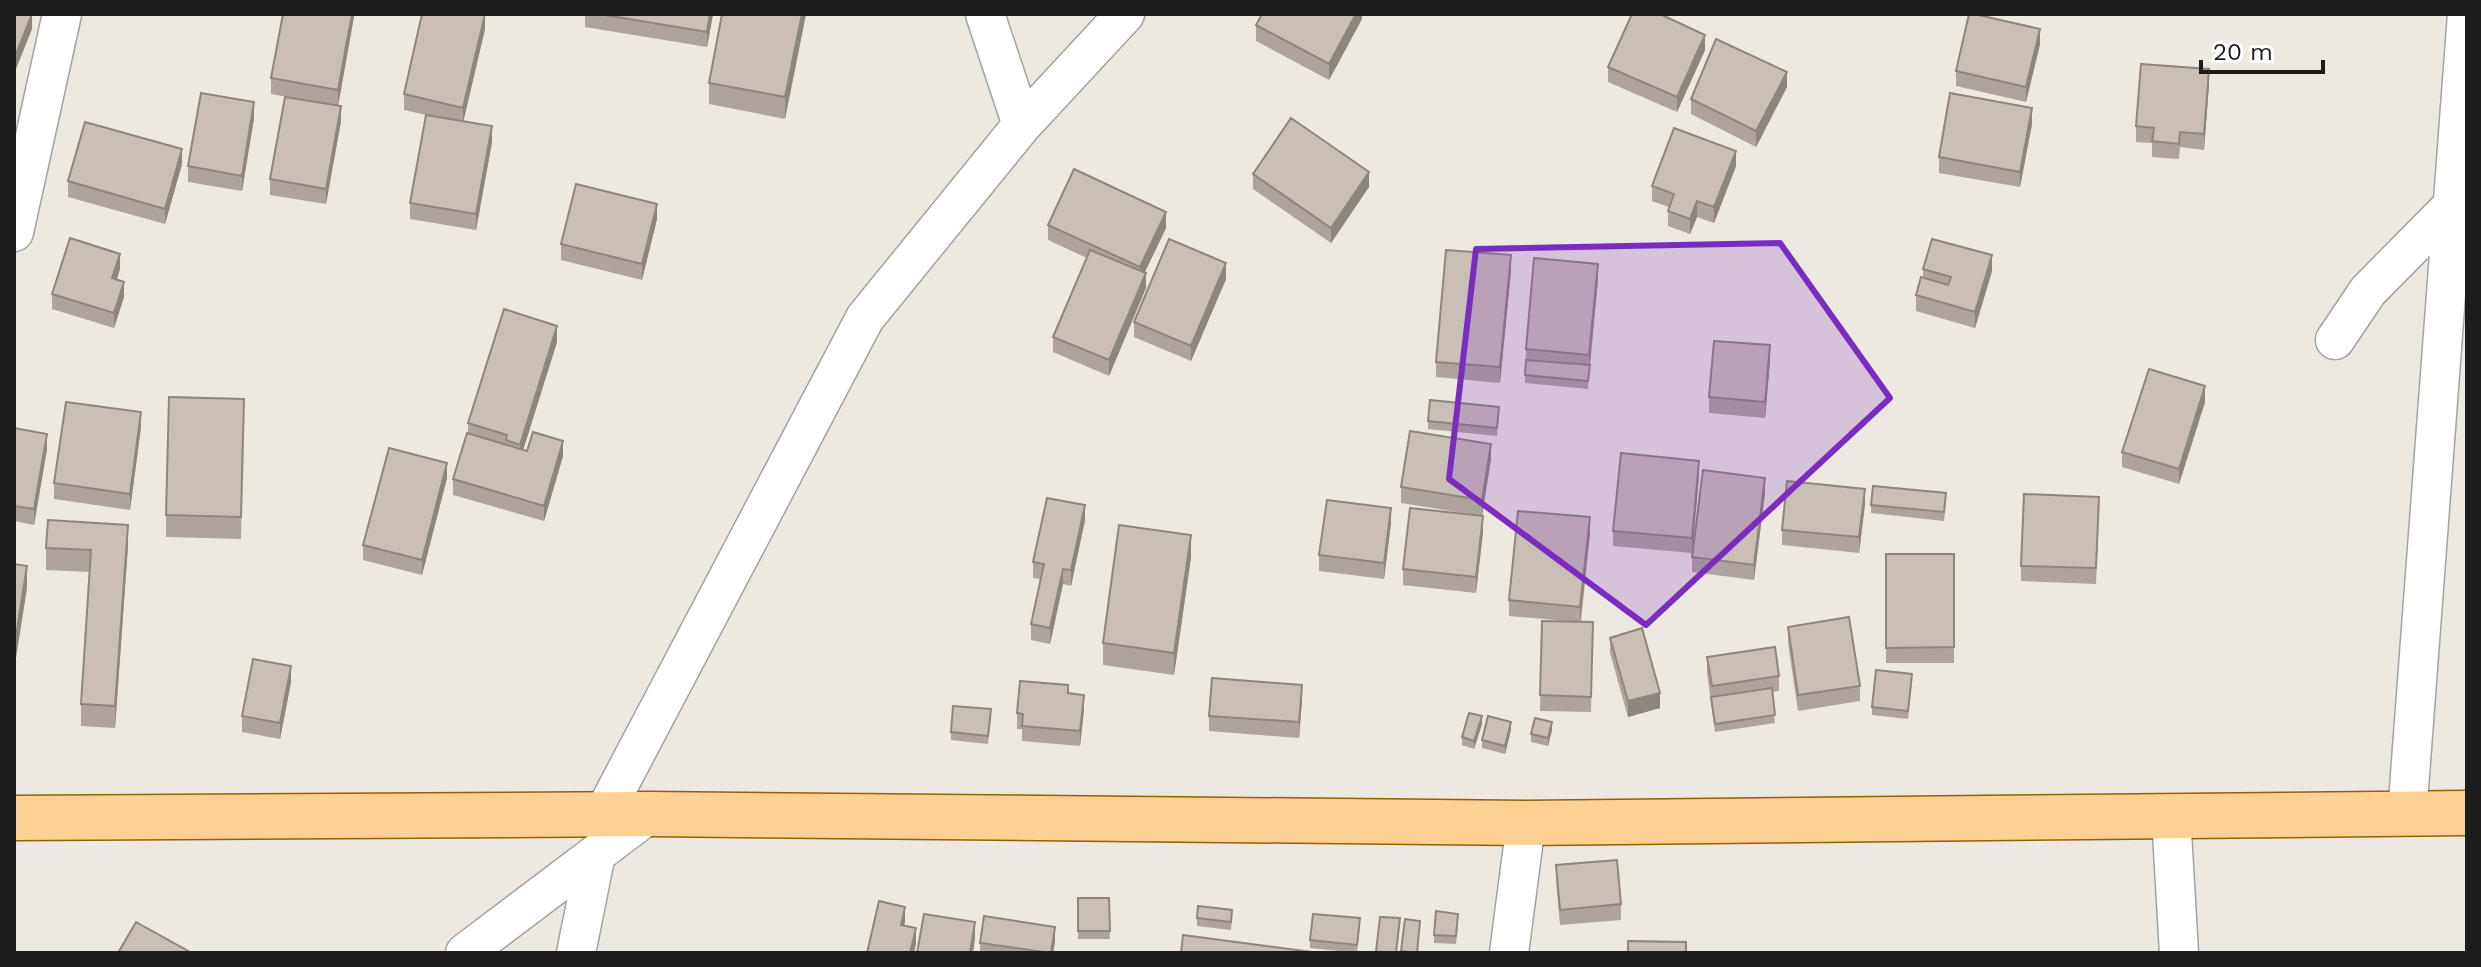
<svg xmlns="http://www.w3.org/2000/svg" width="2481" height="967" viewBox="0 0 2481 967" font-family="'Work Sans',sans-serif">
<rect width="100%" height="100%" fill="#eee9e0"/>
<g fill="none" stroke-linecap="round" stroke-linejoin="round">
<g stroke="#a3a3a3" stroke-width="41">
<path id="minor" d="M985,14L1022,125
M14,232L62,14
M2335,340L2368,291L2452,206L2461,203
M603,815L865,318L1022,125L1125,14
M2171,815L2179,953
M2407,815L2467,14
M465,953L649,814
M576,953L596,854
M1509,953L1526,823"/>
</g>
<g stroke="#936100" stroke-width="47">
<path id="major" d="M14,818L649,814L1526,823L2467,813"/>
</g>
<use href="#minor" stroke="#fff" stroke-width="38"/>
<use href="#major" stroke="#ffd094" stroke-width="44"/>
</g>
<path fill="#aea49d" d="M354,14L338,106L271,94V78Z
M585,14H713L707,47L585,27Z
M806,14L785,119L709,104V83Z
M1362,14V19L1329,80L1256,41V25Z
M485,29L463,122L492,142L476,230L410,219V203L435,117L404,110V94Z
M2040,44L2026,102L1956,86V71Z
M1705,50L1677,112L1608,82V67Z
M2209,84L2204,150L2180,147L2179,159L2152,157V143L2136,142V126Z
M1787,87L1756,147L1691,114V99Z
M254,118L242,191L188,182V166Z
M341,121L326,204L270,195V179Z
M2032,124L2020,187L1939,173V157Z
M182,164L165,224L68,197V181Z
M1736,166L1714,223L1697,217L1690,234L1668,226V211L1669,207L1652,201V186Z
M1253,174L1369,187L1331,243L1253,189Z
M657,219L642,280L561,260V244Z
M1048,225L1166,228L1145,272L1146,288L1109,376L1053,352V337L1087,258L1048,240Z
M120,269L117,280L124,297L114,328L52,309V294Z
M1923,269L1992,271L1975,328L1916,311V295L1923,278Z
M1511,271L1500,383L1436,377V362Z
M1226,279L1191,361L1134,337V322Z
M1598,279L1588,389L1525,383L1526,349Z
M557,342L523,450L563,456L544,521L453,495V479L468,434V423Z
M1770,361L1765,418L1709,413V397Z
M244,399L241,539L166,537V515Z
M2205,402L2179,484L2122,467V452Z
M1499,415L1497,436L1428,429V421Z
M141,427L130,510L54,499V483Z
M14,428L47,449L34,525L14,521Z
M1491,459L1482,516L1401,503V487Z
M1699,476L1692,553L1613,546V531Z
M447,478L422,575L363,560V545Z
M1765,493L1754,580L1692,572V557Z
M1946,501L1944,521L1871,513V505Z
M1865,504L1859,553L1782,545V530Z
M2099,512L2096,584L2021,581V566Z
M1085,520L1071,586L1063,584L1050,644L1031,640V624L1041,579L1033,578V562Z
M1391,523L1384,579L1319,571V555Z
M1483,532L1476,593L1403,585V569Z
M1590,533L1581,622H1593L1591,712L1540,711L1542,621H1567L1509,616V600Z
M128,546L115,728L81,726V704L90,572L46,570V548Z
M1886,554H1954V663H1886Z
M1191,557L1174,675L1103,665V643Z
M1788,627L1860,686V701L1798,711L1788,643Z
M1610,638L1660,708L1628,717L1610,653Z
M1707,657L1779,676V691L1772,692L1775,723L1715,732L1707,673Z
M291,682L280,739L242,732V716Z
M1912,682L1908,719L1872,715V707Z
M1068,693L1084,710L1080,746L1022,741V729H1017V713Z
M1302,700L1299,738L1209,731V716Z
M991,717L988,744L951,740V732Z
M1482,724L1474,749L1462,745V737Z
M1511,730L1505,754L1482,748V740Z
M1552,730L1548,746L1531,742V734Z
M1556,865L1621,904V920L1560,925L1556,880Z
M1078,898H1109L1110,939H1078Z
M1197,918H1232L1231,930L1197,926Z
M1458,922L1456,944L1434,943V935Z
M1360,926L1357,953L1310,948V940Z
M1055,942L1053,953H980V943Z"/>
<path fill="#8d867f" d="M32,14V29L14,74V59Z
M352,14H354V17L338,106V90Z
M485,14V29L463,123V108Z
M710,14H713L707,47V32Z
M802,14H806L785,119V97Z
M1356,14H1362V19L1329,80V64Z
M2040,29V44L2026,102V87Z
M1705,35V50L1677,112V97Z
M2209,69V84L2204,150V134Z
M1787,72V87L1756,147V131Z
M254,102V118L242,191V176Z
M341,106V121L326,204V189Z
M2032,108V124L2020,187V172Z
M492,126V142L476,230V214Z
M182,149V164L165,224V209Z
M1736,151V166L1714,223V207Z
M1369,172V187L1331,243V228Z
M1697,201V217L1690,234V219Z
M657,204V219L642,280V264Z
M1166,212V228L1140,282V267Z
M120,254V269L112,294V278Z
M1511,255V271L1500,383V367Z
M1992,255V271L1975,328V312Z
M1226,263V279L1191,361V346Z
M1598,264V279L1589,371V355Z
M1146,273V288L1109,376V360Z
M124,282V297L114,328V313Z
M557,326V342L520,460V445Z
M1770,345V361L1765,418V402Z
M2205,386V402L2179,484V469Z
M141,412V427L130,510V494Z
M47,434V449L34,525V509Z
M563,441V456L544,521V506Z
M1491,444V459L1482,516V500Z
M1699,461V476L1692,553V538Z
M447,463V478L422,575V560Z
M1765,478V493L1754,580V565Z
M1865,489V504L1859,553V537Z
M1085,505V520L1071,586V570Z
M1391,508V523L1384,579V563Z
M1483,516V532L1476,593V577Z
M1590,517V533L1580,623V607Z
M128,525V546L115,728V706Z
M1191,535V557L1174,675V653Z
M27,566V588L14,671V649Z
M1063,569V584L1050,644V628Z
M291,666V682L280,739V723Z
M1302,685V700L1299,738V722Z
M1660,693V708L1628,717V701Z
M1084,695V710L1080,746V731Z
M1482,716V724L1474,749V741Z
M1511,722V730L1505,754V746Z
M1552,722V730L1548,746V738Z
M905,907V922L901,940V925Z
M975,922V938L973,953H970Z
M1055,927V942L1053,953H1051Z
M916,928V944L914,953H910Z"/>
<path fill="#cabfb6" stroke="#8d867f" stroke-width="2" d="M14,14H32L14,59Z
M283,14H352L338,90L271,78Z
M422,14H485L463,108L404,94Z
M599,14H710L707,32Z
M722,14H802L785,97L709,83Z
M1262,14H1356L1329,64L1256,25Z
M1632,14H1660L1705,35L1677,97L1608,67Z
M1969,14H1974L2040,29L2026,87L1956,71Z
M1716,39L1787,72L1756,131L1691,99Z
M2141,64L2209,69L2204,134L2180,132L2179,144L2152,141L2154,128L2136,126Z
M201,93L254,102L242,176L188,166Z
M1950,93L2032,108L2020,172L1939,157Z
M285,97L341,106L326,189L270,179Z
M426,115L492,126L476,214L410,203Z
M1291,118L1369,172L1331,228L1253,174Z
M85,122L182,149L165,209L68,181Z
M1674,128L1736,151L1714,207L1697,201L1690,219L1668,211L1674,194L1652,186Z
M1074,169L1166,212L1140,267L1048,225Z
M576,184L657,204L642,264L561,244Z
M70,238L120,254L112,278L124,282L114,313L52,294Z
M1169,239L1226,263L1191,346L1134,322Z
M1932,239L1992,255L1975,312L1916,295L1921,277L1948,285L1951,277L1923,269Z
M1090,250L1146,273L1109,360L1053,337Z
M1446,250L1511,255L1500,367L1436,362Z
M1534,258L1598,264L1589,355L1526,349Z
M504,309L557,326L520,445L506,440L507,435L468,423Z
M1714,341L1770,345L1765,402L1709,397Z
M1526,360L1590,365L1588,381L1525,375Z
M2149,369L2205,386L2179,469L2122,452Z
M169,397L244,399L241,517L166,515Z
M1430,400L1499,407L1497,428L1428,421Z
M66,402L141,412L130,494L54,483Z
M14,428L47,434L34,509L14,506Z
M1410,431L1491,444L1482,500L1401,487Z
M533,432L563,441L544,506L453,479L467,433L527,451Z
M389,448L447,463L422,560L363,545Z
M1621,453L1699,461L1692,538L1613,531Z
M1703,470L1765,478L1754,565L1692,557Z
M1787,481L1865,489L1859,537L1782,530Z
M1873,486L1946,493L1944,512L1871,505Z
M2024,494L2099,497L2096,568L2021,566Z
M1047,498L1085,505L1071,570L1063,569L1050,628L1031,624L1044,564L1033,562Z
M1327,500L1391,508L1384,563L1319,555Z
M1410,508L1483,516L1476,577L1403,569Z
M1518,511L1590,517L1580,607L1509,600Z
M48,520L128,525L115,706L81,704L91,550L46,548Z
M1119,525L1191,535L1174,653L1103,643Z
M1886,554H1954V647L1886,648Z
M14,564L27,566L14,649Z
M1849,617L1860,686L1798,695L1788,627Z
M1542,621L1593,622L1591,697L1540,695Z
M1642,628L1660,693L1628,701L1610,638Z
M1775,647L1779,676L1712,686L1707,657Z
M253,659L291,666L280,723L242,716Z
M1876,670L1912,674L1908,711L1872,707Z
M1212,678L1302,685L1299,722L1209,716Z
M1020,681L1068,685V693L1084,695L1080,731L1022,726L1023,714L1017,713Z
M1772,688L1775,715L1715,724L1711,697Z
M953,706L991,709L988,736L951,732Z
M1469,713L1482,716L1474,741L1462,737Z
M1488,716L1511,722L1505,746L1482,740Z
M1535,718L1552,722L1548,738L1531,734Z
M1617,860L1621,904L1560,910L1556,865Z
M1078,898H1109L1110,931H1078Z
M879,901L905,907L901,925L916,928L910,953H867Z
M1198,906L1232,910L1231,922L1197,918Z
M1436,911L1458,914L1456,936L1434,935Z
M924,914L975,922L970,953H917Z
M1313,914L1360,918L1357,945L1310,940Z
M984,916L1055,927L1051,953L980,943Z
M1380,917L1400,918L1396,953L1376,952Z
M1405,919L1420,921L1417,953L1401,951Z
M136,922L188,951L187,953H118Z
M1183,935L1320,953H1181Z
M1628,941L1686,942V953H1628Z"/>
<path fill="#7b2cbf" fill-opacity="0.2" stroke="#7b2cbf" stroke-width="6" stroke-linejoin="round" d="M1780,243L1890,398L1646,625L1449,479L1476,249Z"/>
<rect width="2481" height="967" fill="none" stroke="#1c1c1c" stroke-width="32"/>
<path d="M2201 60v12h122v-12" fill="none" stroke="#1c1c1c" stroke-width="4"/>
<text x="2213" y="60" font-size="24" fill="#1c1c1c" stroke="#ffffff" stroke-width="6" paint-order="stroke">20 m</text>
</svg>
